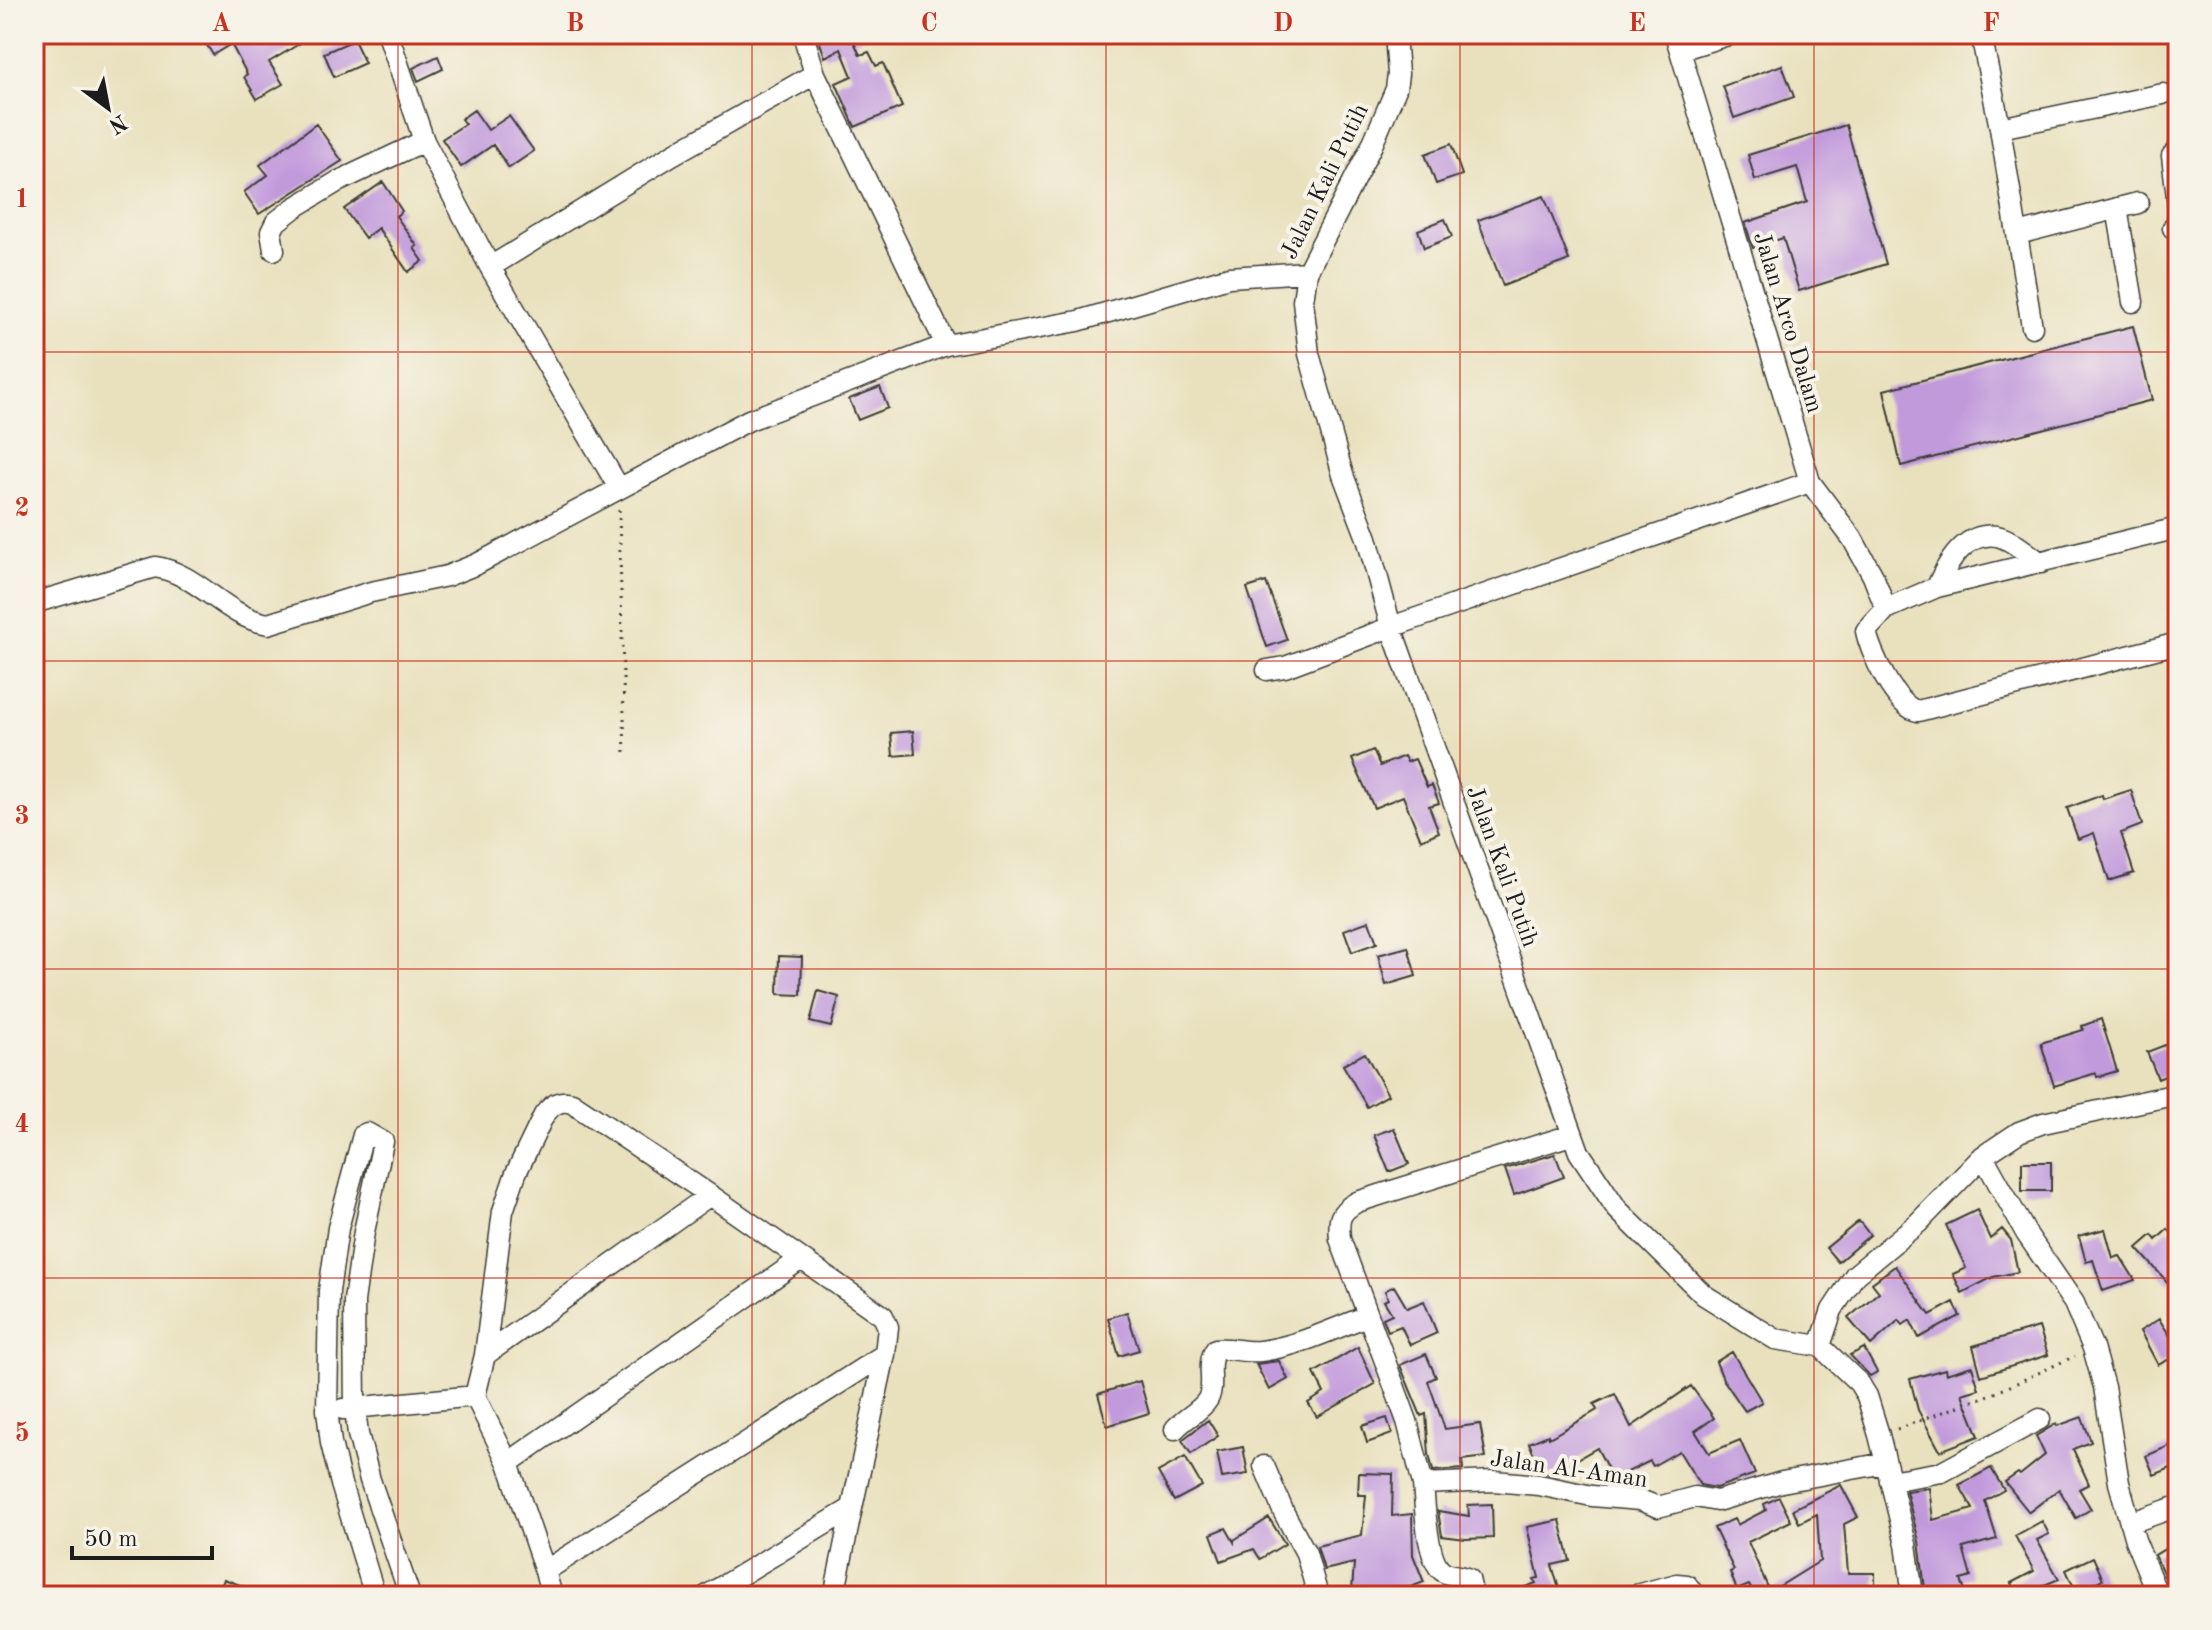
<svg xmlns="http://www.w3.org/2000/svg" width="2212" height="1630" viewBox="0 0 2212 1630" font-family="'Old Standard TT',serif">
<rect width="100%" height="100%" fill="#f7f3e8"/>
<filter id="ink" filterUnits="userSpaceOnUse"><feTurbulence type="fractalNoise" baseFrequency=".0125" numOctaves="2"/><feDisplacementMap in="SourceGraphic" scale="16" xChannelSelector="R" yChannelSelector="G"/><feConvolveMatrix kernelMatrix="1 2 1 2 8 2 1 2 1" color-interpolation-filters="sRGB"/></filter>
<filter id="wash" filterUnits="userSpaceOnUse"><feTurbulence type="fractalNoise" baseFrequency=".006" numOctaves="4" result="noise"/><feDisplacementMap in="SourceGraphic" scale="32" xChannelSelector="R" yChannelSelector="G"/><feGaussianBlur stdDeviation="1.8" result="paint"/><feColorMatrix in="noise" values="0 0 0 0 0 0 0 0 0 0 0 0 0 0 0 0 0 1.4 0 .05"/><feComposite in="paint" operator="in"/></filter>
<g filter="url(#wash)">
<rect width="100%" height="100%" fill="#e9e1be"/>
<g id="blocks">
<path fill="#c19adc" d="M200,34H293L299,44L269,62L283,84L257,99L244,77L247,74L231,44L213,55Z
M817,34H869L854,42L860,55L869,52L876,66L883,63L902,107L855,127L836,83L852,76L841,49L825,57Z
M354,40L365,63L334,77L324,53Z
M438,56L443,69L418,81L413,68Z
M1782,65L1794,97L1734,118L1723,86Z
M474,110L488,130L509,116L534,151L509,168L493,145L461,167L442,139L465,124L461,119Z
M316,124L342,161L259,214L244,192L268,175L260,165Z
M1846,125L1886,264L1799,291L1783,238L1753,248L1745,223L1807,202L1797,167L1755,180L1748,155Z
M1451,144L1462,175L1436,184L1425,154Z
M383,182L402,211L396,216L417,246L414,248L423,261L408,272L378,228L365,238L344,209Z
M1544,196L1569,260L1503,286L1478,220Z
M1445,219L1452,237L1424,248L1418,230Z
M2133,326L2152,400L1901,466L1884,390Z
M880,387L888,408L858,420L849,399Z
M1266,582L1287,640L1267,647L1247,588Z
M913,731L915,754L893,756L891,733Z
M1373,750L1380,766L1404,756L1407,762L1415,759L1427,787L1432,785L1439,803L1429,806L1439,832L1421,840L1403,796L1374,808L1352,759Z
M2131,790L2142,825L2121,833L2134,873L2109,881L2094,833L2078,839L2067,808L2102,795L2103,799Z
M1369,921L1377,943L1352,952L1344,930Z
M1408,947L1416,976L1386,985L1378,955Z
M779,956L802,957L801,995L778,994Z
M818,991L839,997L831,1027L810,1022Z
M2101,1019L2117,1071L2097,1077L2096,1073L2054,1086L2041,1043L2083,1030L2082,1026Z
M2178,1040V1071L2158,1079L2147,1052Z
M1365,1053L1388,1095L1367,1107L1343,1065Z
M1394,1128L1409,1164L1389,1172L1374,1135Z
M1555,1154L1564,1177L1514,1195L1505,1169Z
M2022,1162H2051V1191H2022Z
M1977,1210L1990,1239L2002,1229L2011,1240L2018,1272L1993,1277L1962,1293L1953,1274L1966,1268L1946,1225Z
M1859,1221L1870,1235L1838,1262L1826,1248Z
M2105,1229L2113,1258L2120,1256L2135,1280L2103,1291L2093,1260L2086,1262L2079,1236Z
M2168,1229L2178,1240V1251L2172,1258L2178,1265V1275L2169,1284L2137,1248L2152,1235L2156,1240Z
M1895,1266L1930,1315L1954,1302L1960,1316L1919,1338L1910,1320L1903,1325L1899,1320L1871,1345L1848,1318L1879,1292L1872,1283Z
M1394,1286L1407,1308L1424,1301L1437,1333L1410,1345L1401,1326L1388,1331L1383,1318L1392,1314L1384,1301L1388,1299L1385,1291Z
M1127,1312L1139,1350L1119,1356L1108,1318Z
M2159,1319L2170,1336L2178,1331V1355L2158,1365L2140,1331Z
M2039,1327L2048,1355L1981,1376L1973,1346Z
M1358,1347L1375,1384L1317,1417L1308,1403L1324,1393L1314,1373Z
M1864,1348L1877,1372L1870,1376L1850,1355Z
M1732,1352L1762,1402L1745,1411L1723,1379L1716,1362Z
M1426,1354L1436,1377L1428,1381L1445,1429L1480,1424L1486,1457L1462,1460L1463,1469L1433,1471L1429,1454L1426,1414L1421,1416L1400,1365Z
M1279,1361L1288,1379L1269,1390L1256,1364Z
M1972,1366L1979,1389L1962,1394L1979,1436L1940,1451L1918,1410L1910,1379L1945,1369L1946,1374Z
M1140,1381L1149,1413L1107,1426L1098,1394Z
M1691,1386L1714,1418L1695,1431L1709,1453L1740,1440L1755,1474L1716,1488L1700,1485L1679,1451L1653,1466L1650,1461L1613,1479L1597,1448L1562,1468L1564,1474L1558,1476L1545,1473L1542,1467L1540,1468L1529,1443L1548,1435L1549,1438L1597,1410L1594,1404L1615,1394L1631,1427Z
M2082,1417L2091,1442L2073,1449L2089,1484L2079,1489L2091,1509L2076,1518L2059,1489L2029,1512L2005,1482L2018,1473L2020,1475L2045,1455L2036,1436L2056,1424L2057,1426Z
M1387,1418L1392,1434L1367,1443L1362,1426Z
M1208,1420L1218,1436L1191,1454L1182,1440Z
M2178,1442V1465L2154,1475L2146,1456Z
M1243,1447L1248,1474L1222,1478L1217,1452Z
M1185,1457L1202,1486L1174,1501L1158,1472Z
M1991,1468L2004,1490L1985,1501L1997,1539L1963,1548L1971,1577L1961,1580L1967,1596H1936L1933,1587L1925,1589L1919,1541L1906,1491L1929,1488L1933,1520L1973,1509L1959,1485Z
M1359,1473L1393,1474L1392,1516L1412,1514L1413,1555L1424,1582L1393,1594L1352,1591L1354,1563L1324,1570L1317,1546L1362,1535L1366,1495H1358Z
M1841,1485L1858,1517L1844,1524L1848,1573H1875V1596H1755L1749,1585L1737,1590L1730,1572L1734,1570L1714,1528L1734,1519L1737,1525L1766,1510L1764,1504L1779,1497L1791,1521L1748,1542L1770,1592L1820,1561L1817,1514L1799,1523L1793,1509Z
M1492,1504L1493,1538L1466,1539L1442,1536L1438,1511L1469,1516L1468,1505Z
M1269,1518L1285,1544L1260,1559L1254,1549L1221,1561L1211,1534L1226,1528L1234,1542V1540Z
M1560,1520L1570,1561L1552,1565L1561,1596H1504L1536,1583L1534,1579L1539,1578L1527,1527Z
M2042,1521L2049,1534L2037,1540L2059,1579L2017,1596L2011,1583L2034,1571L2015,1536Z
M2178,1541V1575L2167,1582L2155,1555Z
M2093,1557L2103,1579L2076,1592L2066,1570Z
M224,1579L266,1595V1596H218Z"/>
</g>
</g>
<g filter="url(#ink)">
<use href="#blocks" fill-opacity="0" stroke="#3b3a34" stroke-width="2"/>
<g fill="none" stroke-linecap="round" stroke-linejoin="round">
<g stroke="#3b3a34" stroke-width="23">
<path id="minor" d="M388,34L424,141L490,267L619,488
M803,34L815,74L946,345
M1395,34L1398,74L1396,89L1372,145L1307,272L1303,301L1309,354L1343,475L1367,538L1391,627L1579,1152L1617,1209L1704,1295L1775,1339L1820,1346L1859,1383L1867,1396L1879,1435L1906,1544L1913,1596
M1675,34L1810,482L1852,538L1873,576L1886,609
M1981,34L2000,128L2032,327
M1680,50L1731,34
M2000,128L2163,94
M2178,149L2172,156L2178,205
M2117,208L2133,302
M2173,228L2178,220
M2018,234L2138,203
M274,250L271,232L276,222L294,208L337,182L424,141
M490,267L672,155L815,74
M2178,528L1937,587L1886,609L1866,631C1870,652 1896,708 1918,711L2178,643
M1937,587C1947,563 1965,531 1997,536C2012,539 2029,555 2041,563
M34,603L155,567C198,573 225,617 268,624L371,592L447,576L477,564L749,420L946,345L1078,321L1229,277L1307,272
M1267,670L1285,667L1391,627L1810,482
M1983,1156L2026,1233L2074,1303L2093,1348L2104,1387L2119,1483L2135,1540L2158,1596
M1820,1346L1832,1310L1855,1275L1918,1223L1983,1156L2019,1132L2043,1123L2178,1094
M485,1355L503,1211L516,1173L544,1115C552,1105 559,1099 572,1103L710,1195L883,1316L888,1327L885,1354L852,1508
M475,1396L508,1463L801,1259
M343,1409L475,1396L485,1355L710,1195
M1175,1429C1185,1418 1201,1411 1208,1399C1216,1384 1205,1364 1216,1349C1230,1347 1245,1353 1260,1351C1296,1347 1333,1329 1367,1316
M508,1463L545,1571L885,1354
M1264,1466L1284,1513L1306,1553L1318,1596
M1890,1481L1942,1472L2040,1419
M1423,1484L1407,1421L1340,1239C1338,1219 1339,1212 1357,1202L1571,1135
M2130,1523L2178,1506
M545,1571L552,1596
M375,1596L341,1484L331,1443L327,1410L329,1291L338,1228L363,1135L367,1133L383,1142L364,1232L354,1301L355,1409L358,1434L370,1480L410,1596
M706,1596L852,1508L834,1596
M1473,1596L1469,1579C1461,1575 1451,1576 1444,1572C1426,1562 1425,1503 1423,1484L1494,1481L1539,1485L1592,1496L1640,1500L1658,1507L1695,1497L1717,1501L1782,1482L1885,1463
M1632,1596L1677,1584L1687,1585L1695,1596"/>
</g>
<path stroke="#3b3a34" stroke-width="3" stroke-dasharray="2 6" stroke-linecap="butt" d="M34,46L61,34
M619,510L625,758
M1897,1429L1995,1393L2075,1356"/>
<use href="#minor" stroke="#fff" stroke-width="20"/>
</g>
</g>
<path fill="none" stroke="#c8321e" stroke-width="2" stroke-opacity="0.55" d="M398,34V1596M752,34V1596M1106,34V1596M1460,34V1596M1814,34V1596M34,352H2178M34,661H2178M34,969H2178M34,1278H2178"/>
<g text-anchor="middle" stroke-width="8" stroke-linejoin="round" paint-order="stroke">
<g font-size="24" fill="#1c1c1c" stroke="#f7f3e8">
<text transform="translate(1324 181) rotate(-64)" y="8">Jalan Kali Putih</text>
<text transform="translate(1789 322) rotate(73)" y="8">Jalan Arco Dalam</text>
<text transform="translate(1503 866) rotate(70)" y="8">Jalan Kali Putih</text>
<text transform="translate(1569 1468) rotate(8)" y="8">Jalan Al-Aman</text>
</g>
</g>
<rect width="2212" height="1630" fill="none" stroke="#f7f3e8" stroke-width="88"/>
<g transform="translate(108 108) rotate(148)" stroke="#f7f3e8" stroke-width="6" paint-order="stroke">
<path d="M0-6L14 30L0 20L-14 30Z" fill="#1c1c1c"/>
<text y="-12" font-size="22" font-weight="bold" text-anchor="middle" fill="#1c1c1c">N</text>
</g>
<path d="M72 1546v12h140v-12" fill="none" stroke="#1c1c1c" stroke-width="4"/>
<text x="84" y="1546" font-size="24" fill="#1c1c1c" stroke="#f7f3e8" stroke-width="6" paint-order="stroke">50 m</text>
<rect x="44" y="44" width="2124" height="1542" fill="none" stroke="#c8321e" stroke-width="3"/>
<g font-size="26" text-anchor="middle" font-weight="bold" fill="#c8321e">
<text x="221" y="31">A</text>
<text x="575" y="31">B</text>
<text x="929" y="31">C</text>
<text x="1283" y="31">D</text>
<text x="1637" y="31">E</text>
<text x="1991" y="31">F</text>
<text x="22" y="207">1</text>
<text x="22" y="516">2</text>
<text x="22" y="824">3</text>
<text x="22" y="1132">4</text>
<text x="22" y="1441">5</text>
</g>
</svg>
